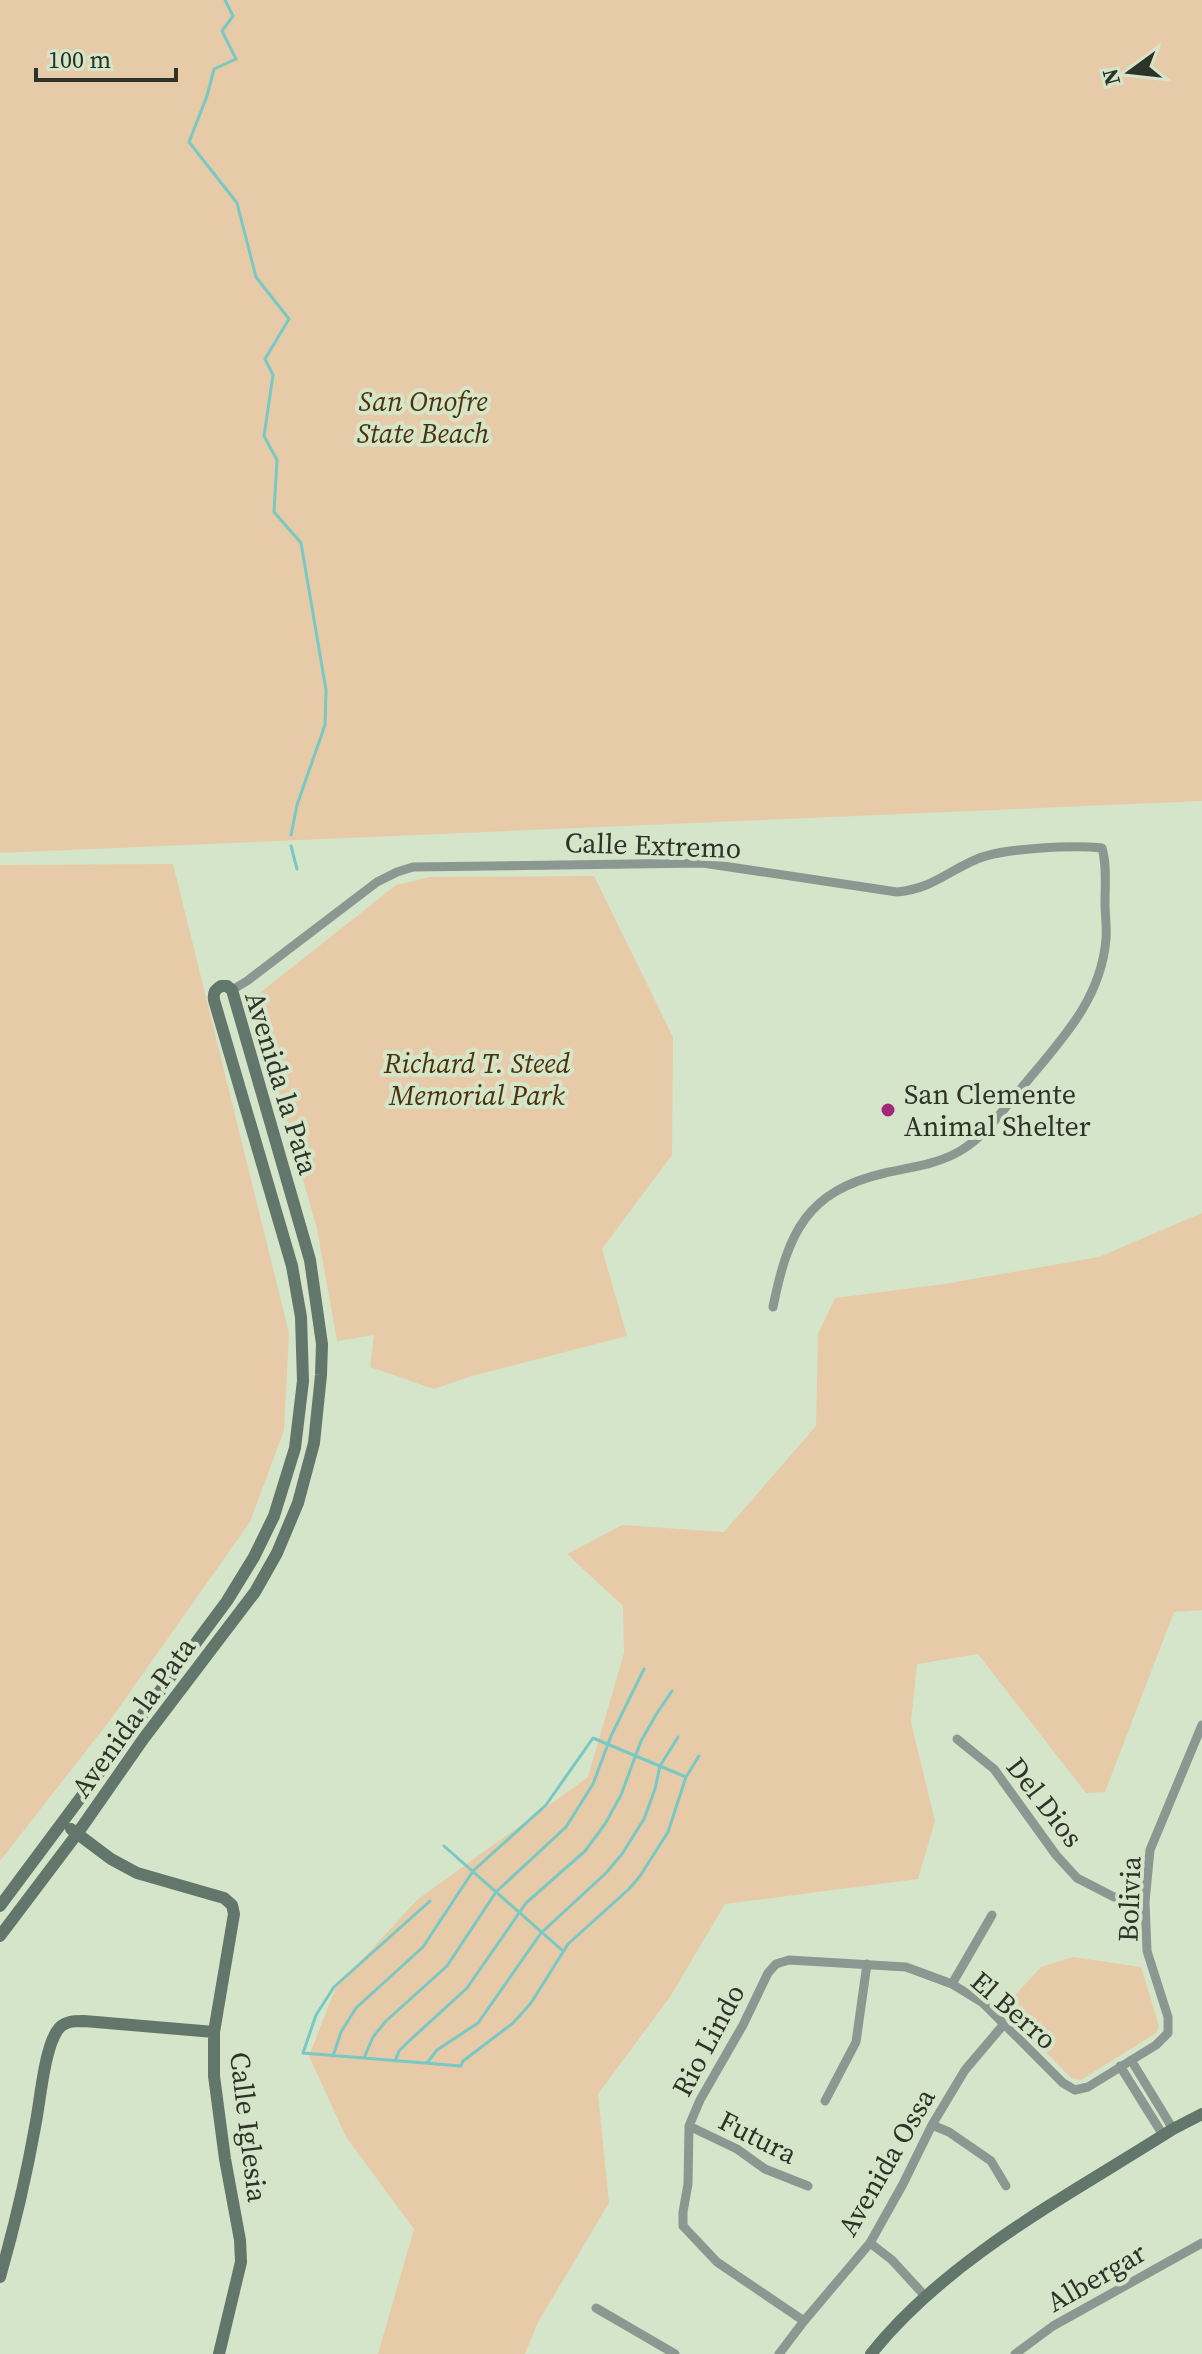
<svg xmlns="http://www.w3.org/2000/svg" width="1202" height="2354" viewBox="0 0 1202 2354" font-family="'Source Serif 4',serif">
<rect width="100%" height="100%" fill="#d5e5c9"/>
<path fill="#e7cba8" d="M0,0H1202V801L0,853Z
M173,864L289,1333L284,1430L250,1522L111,1719L0,1861V865Z
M594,876L673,1037L672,1155L602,1249L627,1336L472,1376L434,1389L370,1367L374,1335L337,1341L317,1229L252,999L396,885L430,877Z
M1202,1213V1610L1174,1612L1105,1792L1086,1793L978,1654L917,1664L911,1722L935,1821L918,1879L725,1904L670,1997L598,2094L609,2203L537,2324L525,2354H378L414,2229L346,2137L309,2056L335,1989L418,1899L588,1777L624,1653L623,1606L567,1554L622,1525L724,1532L816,1426L818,1334L835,1298L944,1284L1099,1257Z
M1073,1957L1141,1967L1159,2026L1156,2033L1081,2080L1071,2078L1003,2008L1041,1967Z"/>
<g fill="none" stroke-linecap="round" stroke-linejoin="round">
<path stroke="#78c8c4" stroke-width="3" d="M225,0L233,16L222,31L236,59L214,69L207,96L189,142L237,203L256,277L289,319L265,359L273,375L264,436L277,460L274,512L301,543L326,690L325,725L297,805L291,835
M291,846L297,869
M444,1846L563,1951
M430,1901L334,1987L316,2015L303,2053L461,2066L463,2061L513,2023L531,2003L568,1944L629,1889L640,1876L668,1832L686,1777
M333,2056L341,2032L356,2008L423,1947L473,1871L546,1805L593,1738L686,1777L699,1756
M364,2058L373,2037L386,2021L447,1966L496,1892L566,1827L593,1784L611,1736L644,1669
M395,2061L399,2051L408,2042L467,1988L526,1903L585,1851L605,1824L621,1795L641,1741L657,1713L672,1691
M427,2063L437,2050L478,2023L541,1933L606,1873L622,1854L644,1819L655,1789L660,1766L678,1737"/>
<path stroke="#8b9891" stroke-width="9" d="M232,990L247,981L377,882L397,872L413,867L703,863L897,892C934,888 946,872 977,859C1002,848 1075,845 1102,848C1107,865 1105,885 1105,903C1105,915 1107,927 1106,939C1101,1000 1061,1040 1024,1085C1004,1108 987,1135 960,1151C936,1165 911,1167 885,1173C806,1191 788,1233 773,1307
M957,1739L994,1769L1056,1855L1077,1878L1114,1897L1145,1902
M952,1984L992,1915
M1131,2060L1173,2129
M1120,2066L1163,2135
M825,2101L856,2042L867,1964
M932,2125L949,2132L991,2161L1006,2186
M689,2126L737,2149L765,2169L808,2186
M870,2243L892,2260L925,2296
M596,2308L675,2354
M804,2321L717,2262L683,2226V2212L688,2184L689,2126L700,2100L743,2025L768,1973L776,1964L789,1960L906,1967L952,1984L983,2003L1063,2083L1075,2090L1088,2087L1156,2045L1168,2033V2017L1147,1951L1145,1902L1150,1850L1202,1725
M779,2354L804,2321L870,2243L903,2184L932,2125L965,2070L1004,2024
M1015,2354L1053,2326L1202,2243"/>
<path stroke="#62766b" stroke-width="12" d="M71,1829L111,1859L137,1873L224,1898L232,1905L234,1914L214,2032V2076L225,2159L240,2240L241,2262L219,2354
M0,1906L227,1601L254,1557L274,1516L295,1448L303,1381L301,1317L292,1266L214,1000C213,992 215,990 221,986H227L232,990L310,1260L322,1344L321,1375L314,1443L298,1503L277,1553L255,1592L144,1738L77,1834L0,1936
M0,2277C14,2228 26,2178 35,2127C40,2103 44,2050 57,2031C63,2021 74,2021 84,2021L214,2032
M871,2354C947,2258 1071,2194 1173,2129L1202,2114"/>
</g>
<circle fill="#a3277b" stroke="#d5e5c9" stroke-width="3" cx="888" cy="1110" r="8"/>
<g text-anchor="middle" stroke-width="8" stroke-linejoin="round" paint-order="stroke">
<g font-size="28" font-style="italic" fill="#4c3109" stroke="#d5e5c9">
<text x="423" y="411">San Onofre<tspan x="423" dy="32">State Beach</tspan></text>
<text x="477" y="1073">Richard T. Steed<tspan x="477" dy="32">Memorial Park</tspan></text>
</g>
<g font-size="28" fill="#2d3328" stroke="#d5e5c9">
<text transform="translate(653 845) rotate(2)" y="10">Calle Extremo</text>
<text transform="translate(282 1083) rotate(73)" y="10">Avenida la Pata</text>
<text transform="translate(133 1717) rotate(-54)" y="10">Avenida la Pata</text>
<text transform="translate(1045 1802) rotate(52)" y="10">Del Dios</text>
<text transform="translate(1129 1899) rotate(-88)" y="10">Bolivia</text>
<text transform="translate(1014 2010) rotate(41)" y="10">El Berro</text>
<text transform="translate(708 2040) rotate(-62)" y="10">Rio Lindo</text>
<text transform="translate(249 2127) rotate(83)" y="10">Calle Iglesia</text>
<text transform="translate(758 2137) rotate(27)" y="10">Futura</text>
<text transform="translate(886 2162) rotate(-60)" y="10">Avenida Ossa</text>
<text transform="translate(1096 2277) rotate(-30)" y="10">Albergar</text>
</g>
<g font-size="28" fill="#2d3328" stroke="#d5e5c9" text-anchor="start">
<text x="904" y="1104">San Clemente<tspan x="904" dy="32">Animal Shelter</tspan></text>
</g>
</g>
<g transform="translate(1130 72) rotate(255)" stroke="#d5e5c9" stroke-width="6" paint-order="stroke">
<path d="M0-6L14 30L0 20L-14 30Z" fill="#2d3328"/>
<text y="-12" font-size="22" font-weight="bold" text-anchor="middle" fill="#2d3328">N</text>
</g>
<path d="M36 68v12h140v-12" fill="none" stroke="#2d3328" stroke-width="4"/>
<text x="48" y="68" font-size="24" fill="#2d3328" stroke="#d5e5c9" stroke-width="6" paint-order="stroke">100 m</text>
</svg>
